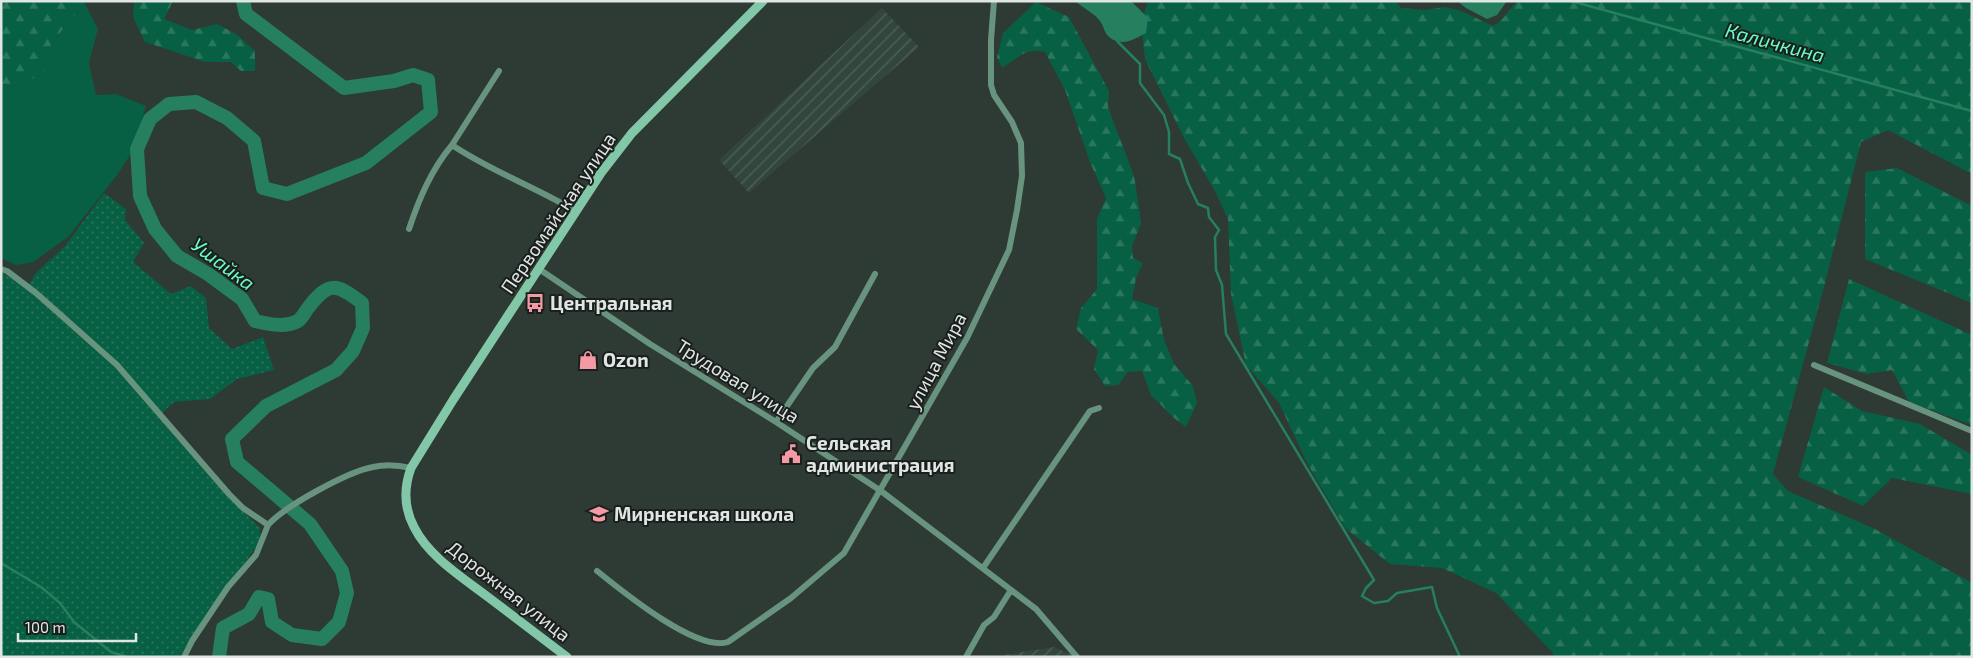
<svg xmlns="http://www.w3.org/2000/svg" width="1973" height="658" viewBox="0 0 1973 658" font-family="'Exo 2',sans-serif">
<defs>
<pattern id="industrial-furrows" width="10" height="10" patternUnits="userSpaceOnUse" patternTransform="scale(1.25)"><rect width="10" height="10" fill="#33463d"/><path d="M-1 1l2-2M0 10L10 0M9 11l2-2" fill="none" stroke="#506159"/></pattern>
<pattern id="forest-firs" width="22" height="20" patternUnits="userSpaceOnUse" patternTransform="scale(1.25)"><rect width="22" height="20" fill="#076043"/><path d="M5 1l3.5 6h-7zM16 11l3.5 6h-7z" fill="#2b775e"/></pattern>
<pattern id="garden-dots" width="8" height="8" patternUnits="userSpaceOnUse" patternTransform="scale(1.25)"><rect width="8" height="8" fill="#076043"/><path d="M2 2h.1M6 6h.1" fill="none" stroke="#2b775e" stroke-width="1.8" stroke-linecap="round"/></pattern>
</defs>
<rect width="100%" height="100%" fill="#2e3a34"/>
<path fill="url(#industrial-furrows)" d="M882,8L919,47L749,193L719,160Z
M1054,647L1076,657H1002L1004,655Z"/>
<path fill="#076043" d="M85,4L98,29L89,63L96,95L116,94L146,106L134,149L117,175L68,237L33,262L16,265L1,258V89L19,85L43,74L52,44L66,25Z"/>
<path fill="url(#forest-firs)" d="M1,1H85V4L66,25L52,44L43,74L19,85L1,89Z
M134,1H173L164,19L192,30L217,24L236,34L255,51V71H241L231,62H205L145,42L133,17Z
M1148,1H1395L1401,8L1426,10L1444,7L1459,10L1493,26C1505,19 1508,10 1518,1H1972V174L1888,130L1861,142L1824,287L1773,474L1788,491L1875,529L1972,583V657H1553V653L1496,593L1442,568L1390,564L1345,528L1307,463L1279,403L1246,365L1231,294L1228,219L1216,193L1183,136L1145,59L1141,23Z
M1036,2L1069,17L1109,91L1108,107L1134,176L1137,194L1141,223L1132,246L1133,258L1143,263L1136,278L1132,299L1158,308L1164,340L1174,364L1193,386L1197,403L1186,427L1174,418L1151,395L1142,371L1128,372L1118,385L1105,386L1094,369L1098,350L1076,329L1081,308L1097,289V219L1106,198L1090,162L1065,90L1045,52C1026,47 1018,58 1002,68L997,57L1003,33Z
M1897,168L1972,206V303L1865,259V172Z
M1849,279L1972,335V425L1909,402L1892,370L1867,374L1827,363Z
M1824,387L1862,411L1920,424L1972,455V494L1892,478L1863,506L1798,477Z"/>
<path fill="url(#garden-dots)" d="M104,193L126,209L125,220L144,243L133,262L171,294L191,286L206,298L209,328L232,349L263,337L274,370L237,379L210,399L174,402L158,417L224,493L260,528V541L179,657H1V272L27,288L36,273L65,246Z"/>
<path fill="#267f5e" d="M1075,1H1131L1148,18L1146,33C1133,40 1120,48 1107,35C1104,31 1103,25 1100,21C1094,13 1083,8 1075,1Z
M1457,1H1507L1497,15L1487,19L1466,8Z"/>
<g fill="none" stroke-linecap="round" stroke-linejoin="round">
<path stroke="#267f5e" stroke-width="2.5" d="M1571,1L1972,111
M1117,41L1140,64V83L1164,115L1169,132V154L1180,159L1188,183L1198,204L1208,208L1209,217L1219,230L1215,237L1216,270L1222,285L1226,334L1374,580L1366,588L1362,596L1374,603L1388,601L1397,593L1432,587L1437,608L1460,657
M1,563L41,587L60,603L74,622L111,652L127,657"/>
<path stroke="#267f5e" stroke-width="14" d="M219,657L223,628L249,614L259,597L268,599L272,622L292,635L322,639L339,622L347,593L342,571L310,524L237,462L232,439L266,406L336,370L353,351L363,328L362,303C336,283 329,281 308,308C305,312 302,318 298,321C285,328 269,324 255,321L242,299L208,274L177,256L155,229L140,196L137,149L150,119L169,104L196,102L227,118L254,141L263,188L287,194L366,163L431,112L428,80L413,75L394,81L344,88L246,14L243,1"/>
<path stroke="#68937f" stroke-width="6" d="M499,71L452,145C492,172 536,187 577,212
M409,229C419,199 431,170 452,145
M1,269L7,271L36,293L117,365L229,494L243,508L268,525C285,506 347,472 373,467C386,464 398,465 411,468
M539,269L650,344L776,422L881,491L1036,609L1077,657
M1814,365L1972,431
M776,422L813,368L835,347L875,274
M983,568L1090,411L1099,408
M597,571C622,591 696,652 728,642L791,598L844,553L967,338L1009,250L1017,210L1022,176L1021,143L1012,122L994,95L991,85V40L994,1
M184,657L192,641L228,587L256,555L268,525
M966,657L984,625L994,617L1011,590"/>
<path stroke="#82c7a7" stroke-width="9" d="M567,657C541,637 514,617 488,597C462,577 429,557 414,527C404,508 404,487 411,468L453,400L601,173L632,133L763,1"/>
</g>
<defs>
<g id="bus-bare" transform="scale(1.5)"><path d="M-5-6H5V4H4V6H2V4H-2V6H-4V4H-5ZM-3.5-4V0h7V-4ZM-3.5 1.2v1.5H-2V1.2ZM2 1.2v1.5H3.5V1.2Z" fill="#f49aa2" stroke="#1a1f1d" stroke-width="2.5" paint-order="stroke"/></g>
<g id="shop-bare" transform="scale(1.5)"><path d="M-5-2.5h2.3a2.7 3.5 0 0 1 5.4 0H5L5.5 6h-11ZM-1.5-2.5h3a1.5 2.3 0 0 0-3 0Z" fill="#f49aa2" stroke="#1a1f1d" stroke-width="2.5" paint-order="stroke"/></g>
<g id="civic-bare" transform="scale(1.5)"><path d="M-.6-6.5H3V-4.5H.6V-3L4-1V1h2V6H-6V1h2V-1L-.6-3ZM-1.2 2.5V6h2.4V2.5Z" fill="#f49aa2" stroke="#1a1f1d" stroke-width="2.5" paint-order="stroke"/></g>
<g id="school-bare" transform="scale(1.5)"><path d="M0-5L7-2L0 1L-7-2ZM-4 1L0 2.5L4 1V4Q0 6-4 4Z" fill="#f49aa2" stroke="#1a1f1d" stroke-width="2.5" paint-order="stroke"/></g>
</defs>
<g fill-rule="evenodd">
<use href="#bus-bare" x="535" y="303"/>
<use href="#shop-bare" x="588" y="360"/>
<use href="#civic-bare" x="791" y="454"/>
<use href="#school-bare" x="599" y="514"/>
</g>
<g text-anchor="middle" stroke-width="4" stroke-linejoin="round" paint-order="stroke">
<g font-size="19" fill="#dfe6e3" stroke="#1a1f1d">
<text transform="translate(558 213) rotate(-56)" y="7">Первомайская улица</text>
<text transform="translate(936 361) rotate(-62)" y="7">улица Мира</text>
<text transform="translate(738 381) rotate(32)" y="7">Трудовая улица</text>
<text transform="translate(509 591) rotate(38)" y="7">Дорожная улица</text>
</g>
<g font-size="19" font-weight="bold" fill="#dfe6e3" stroke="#1a1f1d" text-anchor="start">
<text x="550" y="310">Центральная</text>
<text x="603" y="367">Ozon</text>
<text x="806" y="450">Сельская<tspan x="806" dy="22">администрация</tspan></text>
<text x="614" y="521">Мирненская школа</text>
</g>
<g font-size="20" font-style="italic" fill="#69fec4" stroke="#1a1f1d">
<text transform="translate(1775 43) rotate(15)" y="7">Каличкина</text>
<text transform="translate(223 264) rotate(37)" y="7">Ушайка</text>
</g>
</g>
<rect width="1973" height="658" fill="none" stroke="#dfe6e3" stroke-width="5"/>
<path d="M18 633v8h118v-8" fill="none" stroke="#dfe6e3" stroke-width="2.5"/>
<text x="25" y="633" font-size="15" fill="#dfe6e3" stroke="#1a1f1d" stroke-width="4" paint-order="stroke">100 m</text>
</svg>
